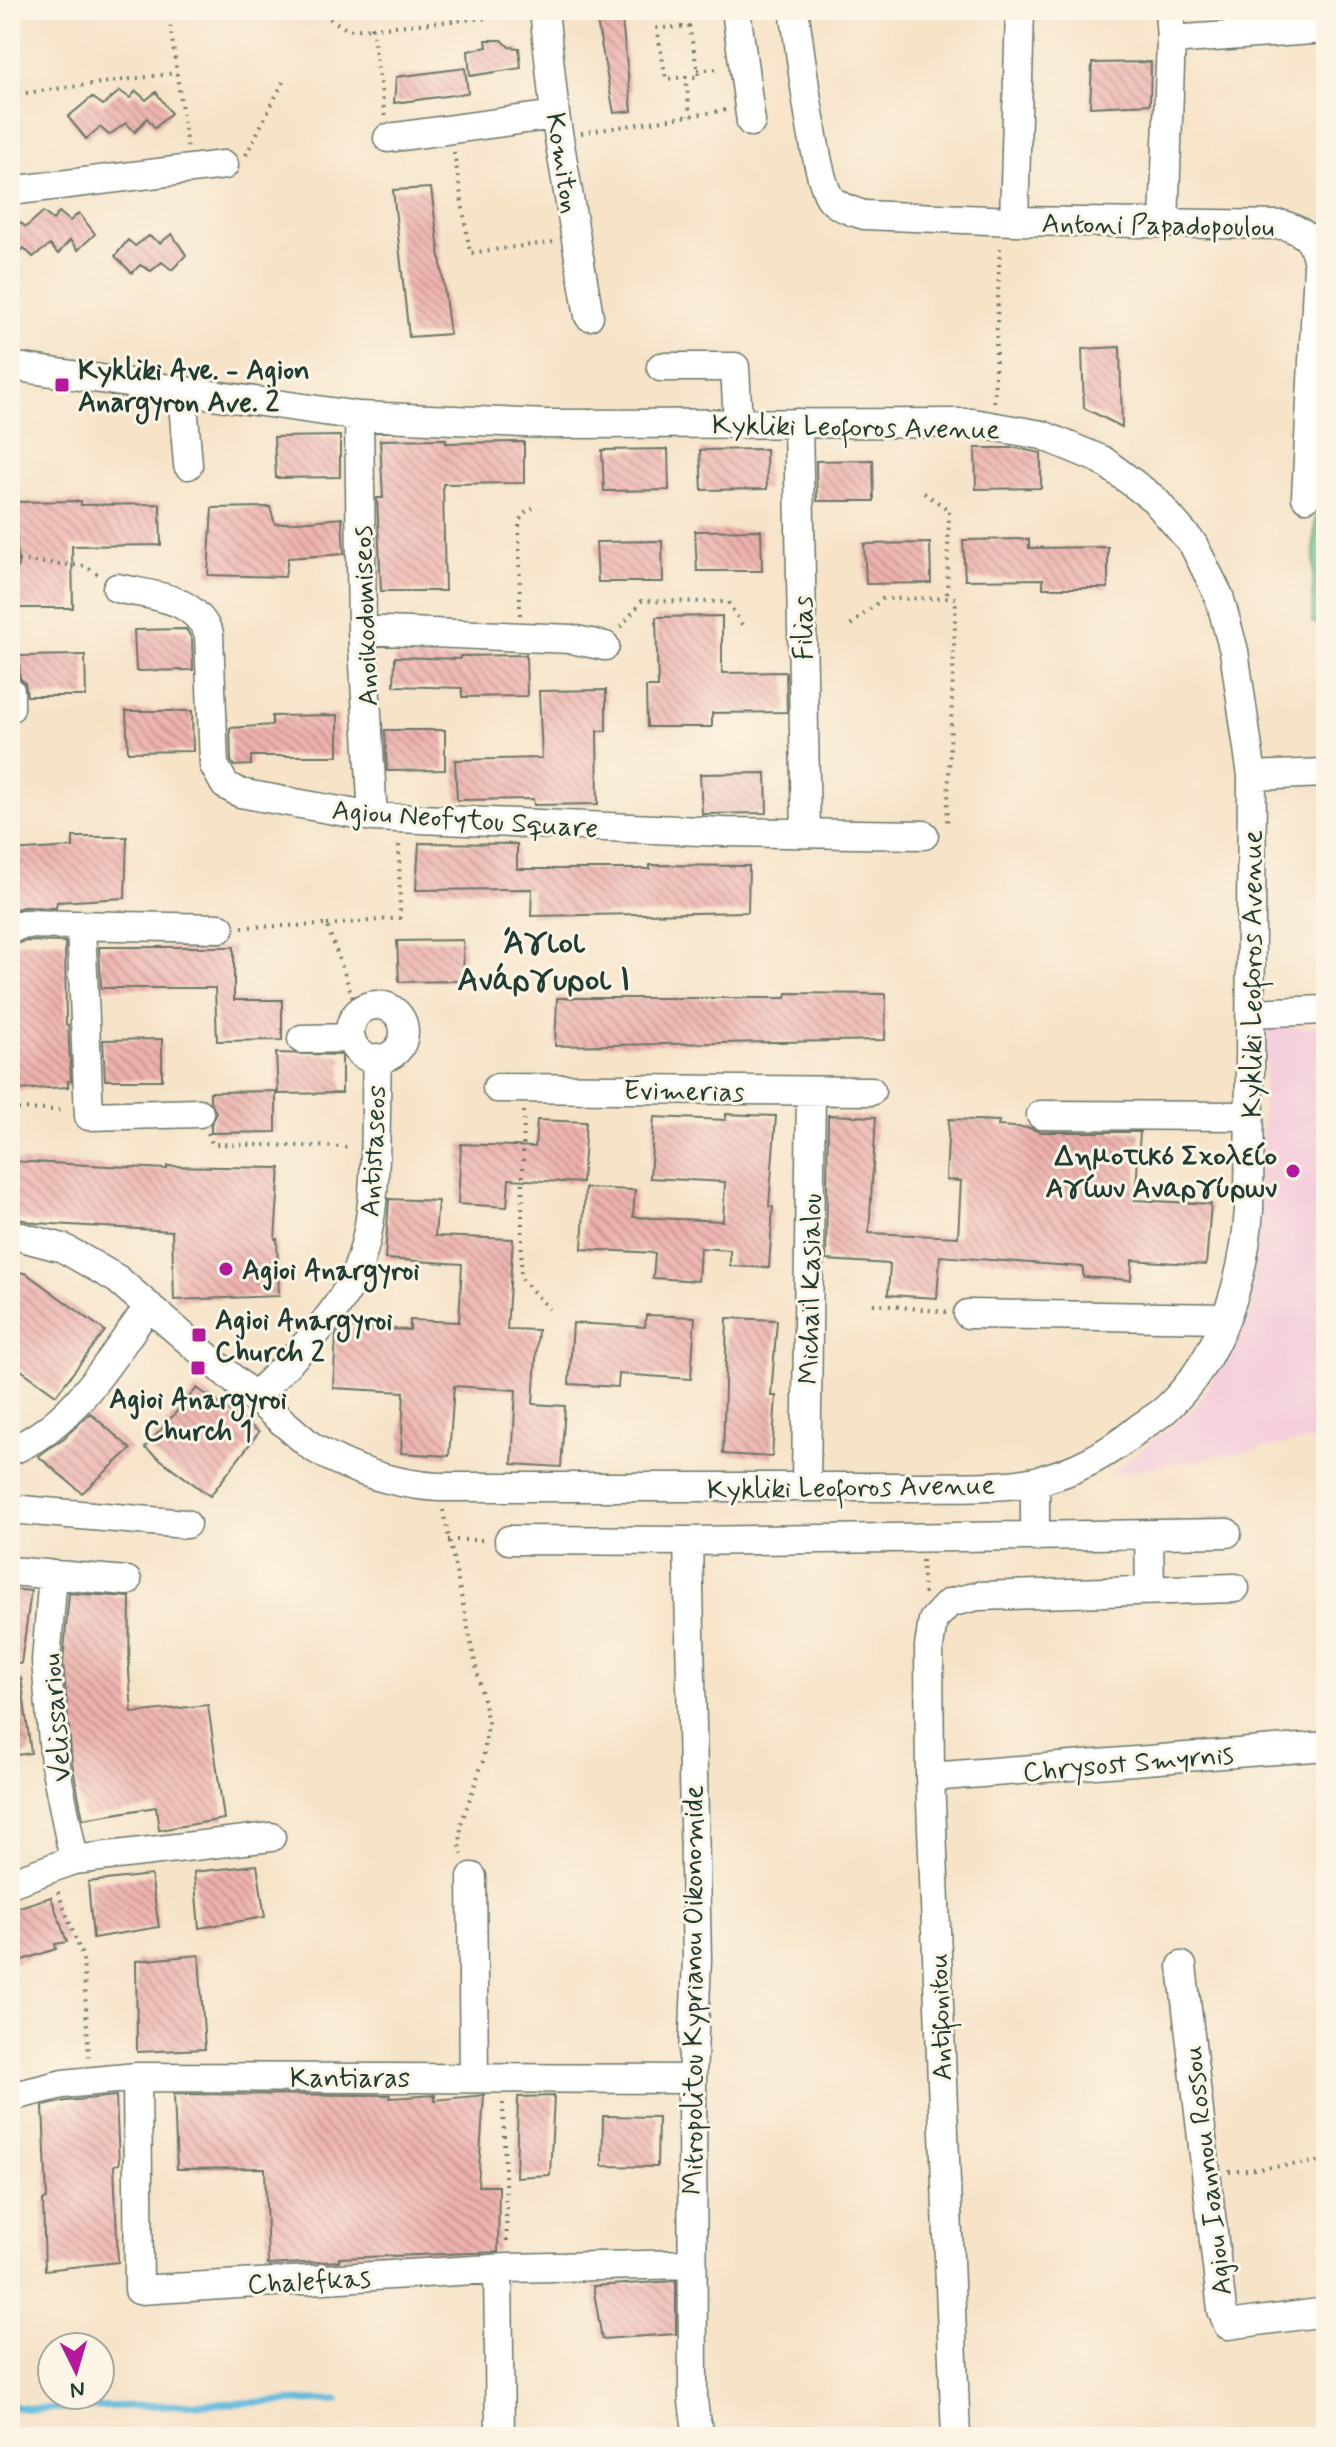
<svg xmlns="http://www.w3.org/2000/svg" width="1336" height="2447" viewBox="0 0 1336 2447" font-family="Mynerve,sans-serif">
<defs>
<pattern id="building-back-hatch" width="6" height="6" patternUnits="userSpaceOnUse" patternTransform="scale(2)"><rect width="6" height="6" fill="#eeb1ae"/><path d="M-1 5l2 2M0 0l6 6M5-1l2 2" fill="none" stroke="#c0918e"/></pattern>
</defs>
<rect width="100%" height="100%" fill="#fcf5e5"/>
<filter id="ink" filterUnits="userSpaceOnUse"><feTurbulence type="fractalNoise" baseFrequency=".0125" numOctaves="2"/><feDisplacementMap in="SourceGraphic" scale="16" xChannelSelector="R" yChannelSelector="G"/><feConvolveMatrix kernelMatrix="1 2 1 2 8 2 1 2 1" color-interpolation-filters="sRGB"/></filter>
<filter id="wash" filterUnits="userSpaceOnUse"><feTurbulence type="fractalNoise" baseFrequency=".006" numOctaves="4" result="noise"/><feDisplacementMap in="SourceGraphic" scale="32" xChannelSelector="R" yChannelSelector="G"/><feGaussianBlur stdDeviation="1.8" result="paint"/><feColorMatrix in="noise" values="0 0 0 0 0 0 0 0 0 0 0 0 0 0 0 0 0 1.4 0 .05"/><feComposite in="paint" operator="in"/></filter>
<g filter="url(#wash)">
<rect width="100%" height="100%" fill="#f6e3c8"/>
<path fill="#f4cfdc" d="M1326,1027V1438L1110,1474L1198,1404L1251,1314L1268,1028Z"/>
<path fill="#75ce95" stroke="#4a8664" stroke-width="2" d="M1326,272V628L1312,622L1322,286Z"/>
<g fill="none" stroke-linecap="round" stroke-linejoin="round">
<path stroke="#5db9db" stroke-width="7" d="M10,2406L32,2409L338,2400"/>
</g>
<g id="blocks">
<path fill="url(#building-back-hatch)" d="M621,11L632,111L614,113L596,16Z
M486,40H502L509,47L519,48L521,68L470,76L468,51L487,47Z
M1151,62L1150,104L1090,107L1092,63Z
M465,68L468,93L394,103L396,77Z
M120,91L130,98L136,91L146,100L156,92L171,113L155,128L147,118L135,132L126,123L109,135L100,127L86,139L68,117L92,97L103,105Z
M431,188L450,334L409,337L393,190Z
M43,212L53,220L59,212L70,221L79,213L95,234L78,250L70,240L58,254L50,245L33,257L24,248L10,260V215L26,227Z
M172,234L186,255L172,270L162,262L151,271L140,265L132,273L115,256L128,240L135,246L149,236L160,243Z
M1120,347L1122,427L1084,408L1082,349Z
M340,436V477L276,478L274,437Z
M446,439V443L524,442V483L443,484L445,591H381L377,498H383L380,440Z
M975,448H1015L1041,453V488L976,489Z
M668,449L669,490L604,491L602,450Z
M766,449L767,489L702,490L700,450Z
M873,460L874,501H817L816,461Z
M81,501V505L160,504L161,545L72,546L73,608H10V568H18L15,502Z
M270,507L275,524L342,518L344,554L288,558L285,577L208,575L212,508Z
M761,530L762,571H697L695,531Z
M1029,539V548L1108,547V588H1043V579L965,580L963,540Z
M662,541L663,582H598L596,542Z
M930,543L931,583L866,584L864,544Z
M722,616V673L786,672L787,712L712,713V727H647L646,687H658L656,617Z
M186,629L192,639L193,670L136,671L134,630Z
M85,655L86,696H27L25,683L20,678L19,656Z
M526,655L527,696L462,697V688L394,686L395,657L460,659V656Z
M606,690V731H597L598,804L534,805L533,799L457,800L455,760L542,758L539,691Z
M126,711H192L193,751L128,752Z
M338,715V756H251V765L234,766L231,761L230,728L272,725V716Z
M385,730H445V770L387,771Z
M766,773L767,813L702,814L700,774Z
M73,837H127L125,898L57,902L56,908L23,907L10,911V851L73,847Z
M419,843L517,844V869H650V865L749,866L748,912L531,916L532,889L416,890Z
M463,940L464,981L399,982L397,941Z
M26,941L65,942L66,1025H68L71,1081H68V1087L14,1090L10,1025H15L10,946Z
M99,947H234V1000H282V1040L217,1041L215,988H101Z
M787,993L886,994L885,1040L555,1046L557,998H786Z
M162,1039V1080H105L103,1040Z
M276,1053L342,1055V1093L278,1094Z
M276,1091V1132L211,1133V1124L216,1112L210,1101V1092Z
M726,1114L776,1116L769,1206L773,1207L769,1268L730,1266V1250L700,1248L698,1281L653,1278L655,1253L582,1249L585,1188L635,1190L633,1217L723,1221L725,1182L650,1178L654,1117L726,1120Z
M828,1115L876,1117L869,1233L958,1237L961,1181L946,1180L949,1119L999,1121L998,1126L1030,1128L1041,1132H1140L1135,1200L1211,1204L1206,1265L1132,1260L1131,1280L1083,1277V1267L940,1256L937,1298L888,1295L890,1264L826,1260Z
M537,1120L586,1122L582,1183L509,1179L507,1207L458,1204L461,1144L535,1147Z
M10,1161L167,1169V1166L280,1168L275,1239H277L279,1296L174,1300L172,1231L36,1223L10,1217Z
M389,1199L438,1201L435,1236L513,1239L507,1329L538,1330L533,1404L565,1406L561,1467L512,1464L516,1390L454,1386L449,1456L401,1453L404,1392L333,1388L336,1336L342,1327L410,1330V1320L459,1322L462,1264L385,1259Z
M10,1269L27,1274L105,1331L56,1395L10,1362Z
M646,1315L695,1317L691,1379L619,1374L618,1387L569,1384L573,1323L645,1327Z
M727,1318L777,1320L771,1396H776L772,1457L723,1454Z
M197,1388L259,1432L210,1496L145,1448Z
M90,1413L131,1449L82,1493L38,1456L64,1438Z
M10,1589L31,1591L21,1664L10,1663Z
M69,1593L130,1597L129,1672L132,1713L208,1705L224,1819L159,1830L156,1807L83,1819L72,1763L63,1662Z
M10,1678H21L31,1753L10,1756Z
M257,1865L265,1917L199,1928L194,1872Z
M151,1875L159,1927L93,1938L88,1882Z
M51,1897L67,1942L55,1944L56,1949L10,1964V1910Z
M199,1955L205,2049L137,2052L136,1961Z
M174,2094L390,2095V2098L435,2095V2100L484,2095L478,2186H499L498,2252L339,2258V2261L268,2265L265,2168L177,2169Z
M116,2096L119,2164L114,2165L118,2262L45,2270L43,2200L47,2199L43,2106L66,2101Z
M554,2096L550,2175L516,2177L518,2097Z
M603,2116L658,2117L657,2167L602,2166Z
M676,2281V2334L602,2339L593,2286Z"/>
</g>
</g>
<g filter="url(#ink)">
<use href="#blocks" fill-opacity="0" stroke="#6a7768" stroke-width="2"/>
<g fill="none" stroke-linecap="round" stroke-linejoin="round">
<g stroke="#6a7768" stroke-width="31">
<path id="minor" d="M544,10L555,115L589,316
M736,10L751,122
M794,10C800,44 814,179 831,199C839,208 852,211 864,215L1014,221L1284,225C1308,233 1315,242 1318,266L1306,497
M1171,40L1326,29
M388,138L555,115
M10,191L224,165
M1014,221L1020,10
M1164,223L1171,40L1169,10
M10,366L359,416L548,424L973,423L1042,435L1102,460L1154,499L1193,544L1219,596L1234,651L1252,776L1249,1210C1244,1281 1221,1357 1167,1408C1159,1416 1147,1422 1138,1429C1108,1454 1075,1472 1036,1481C997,1489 955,1486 915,1487H438C392,1484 352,1471 312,1447L117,1279L63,1248L10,1234
M661,367H735L738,423
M182,390L188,465
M359,416L362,630L373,817
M798,423L806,833
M117,588C153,596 193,596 209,634L214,765L225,785L240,793L373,817L724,832L924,835
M362,630L571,639L605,646
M10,691V708
M1252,776L1326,773
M81,925L89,1116L199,1113
M10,929L23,924L220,928
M350 1032a27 27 0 1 1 54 0a27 27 0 1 1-54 0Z
M1251,1013L1326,1010
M302,1039L351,1038
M497,1088L871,1091
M1041,1115L1250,1116
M968,1314L1225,1318
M253,1398C288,1363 325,1329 349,1287C382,1229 374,1125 377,1058
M10,1451C73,1426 110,1359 149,1306
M806,1487L811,1091
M10,1509L186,1524
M1149,1535L1150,1589
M1035,1537V1481
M509,1540L688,1541L1227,1533
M688,1541L697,1959L692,2079L693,2401L696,2423L702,2437
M10,1571L127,1581
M53,1574L46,1661L55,1765L74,1860
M930,1777L1326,1746
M472,1877L474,2077
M10,1883L74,1860L271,1837
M1182,1966L1222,2310L1228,2325L1326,2312
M137,2077L139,2290L508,2268L690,2264
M10,2097L63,2084L137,2077L692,2079
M498,2269L500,2437
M956,2437L930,1777L929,1647L933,1620L949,1603L978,1596L1235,1588"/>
</g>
<path stroke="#6a7768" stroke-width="4" stroke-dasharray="2 6" stroke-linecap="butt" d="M168,10L187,147
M316,10L348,30L372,28
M679,10L682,27L689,26L699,77H686L690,116
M682,27L657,28L666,79L686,77
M698,70L720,69
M10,95L177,73
M385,116L372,28L522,15
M581,133L726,110
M454,152L470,253L554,242
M246,155L283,82
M994,402L1000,243
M924,493L949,510L947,597
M10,560L85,566L99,575
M520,615L519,521L526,512L533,508
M851,625L882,599L956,598L947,825
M621,627L642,601L728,602L744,628
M327,925L400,918L399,840
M242,927L327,925L358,1012
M10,1109L66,1110
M524,1111L521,1278L549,1309
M208,1133L212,1144L352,1147
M873,1304L947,1312
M443,1510L488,1723L483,1761L461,1824L460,1850L463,1856
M448,1540H486
M922,1560L924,1595
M58,1892L83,1958L89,2058
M503,2103L507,2246
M1229,2172L1326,2161"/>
<use href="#minor" stroke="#fff" stroke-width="28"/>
</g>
</g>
<g fill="#b5179e" stroke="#fcf5e5" stroke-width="3">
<rect x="54" y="377" width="16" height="16" rx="4"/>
<circle cx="1293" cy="1171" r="8"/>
<circle cx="226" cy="1269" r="8"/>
<rect x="191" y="1327" width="16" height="16" rx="4"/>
<rect x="190" y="1360" width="16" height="16" rx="4"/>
</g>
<g text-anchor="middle" stroke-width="6" stroke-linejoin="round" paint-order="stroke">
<g font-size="28" fill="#1f3d34" stroke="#fcf5e5">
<text transform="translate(564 163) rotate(81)" y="10">Komiton</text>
<text transform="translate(1158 224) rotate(1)" y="10">Antoni Papadopoulou</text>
<text transform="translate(856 426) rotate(1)" y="10">Kykliki Leoforos Avenue</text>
<text transform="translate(364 616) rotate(-92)" y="10">Anoikodomiseos</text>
<text transform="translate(802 628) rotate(-91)" y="10">Filias</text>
<text transform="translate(465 818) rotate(4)" y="10">Agiou Neofytou Square</text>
<text transform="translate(1251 974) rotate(-90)" y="10">Kykliki Leoforos Avenue</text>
<text transform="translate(684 1090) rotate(1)" y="10">Evimerias</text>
<text transform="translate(372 1151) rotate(-87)" y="10">Antistaseos</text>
<text transform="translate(809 1289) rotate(-89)" y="10">Michaïl Kasialou</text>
<text transform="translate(851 1486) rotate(-1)" y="10">Kykliki Leoforos Avenue</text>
<text transform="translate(55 1718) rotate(-95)" y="10">Velissariou</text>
<text transform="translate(1128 1762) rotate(-5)" y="10">Chrysost Smyrnis</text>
<text transform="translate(692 1990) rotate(-90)" y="10">Mitropolitou Kyprianou Oikonomide</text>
<text transform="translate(939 2017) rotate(-92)" y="10">Antifonitou</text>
<text x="350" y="2087">Kantiaras</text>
<text transform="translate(1206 2171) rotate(-97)" y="10">Agiou Ioannou Rossou</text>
<text transform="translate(309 2280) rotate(-3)" y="10">Chalefkas</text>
</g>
<g font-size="28" font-weight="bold" fill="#1f3d34" stroke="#fcf5e5" text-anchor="start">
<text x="78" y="379">Kykliki Ave. - Agion<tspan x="78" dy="32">Anargyron Ave. 2</tspan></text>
<text x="1277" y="1165" text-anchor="end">Δημοτικό Σχολείο<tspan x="1277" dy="32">Αγίων Αναργύρων</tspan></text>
<text x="242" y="1279">Agioi Anargyroi</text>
<text x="215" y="1329">Agioi Anargyroi<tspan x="215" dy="32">Church 2</tspan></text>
<text x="198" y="1408" text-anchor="middle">Agioi Anargyroi<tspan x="198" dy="32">Church 1</tspan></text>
</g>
<g font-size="32" font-weight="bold" fill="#1f3d34" stroke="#fcf5e5">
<text x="544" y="953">Άγιοι<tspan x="544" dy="37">Ανάργυροι Ι</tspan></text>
</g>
</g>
<rect width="1336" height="2447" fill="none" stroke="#fcf5e5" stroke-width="40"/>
<g transform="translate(76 2371) rotate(175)"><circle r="38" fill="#fcf5e5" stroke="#a4ab9e" stroke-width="2"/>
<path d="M0-6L14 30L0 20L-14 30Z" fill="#b5179e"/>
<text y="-12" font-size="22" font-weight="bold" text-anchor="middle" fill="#1f3d34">N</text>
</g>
</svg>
